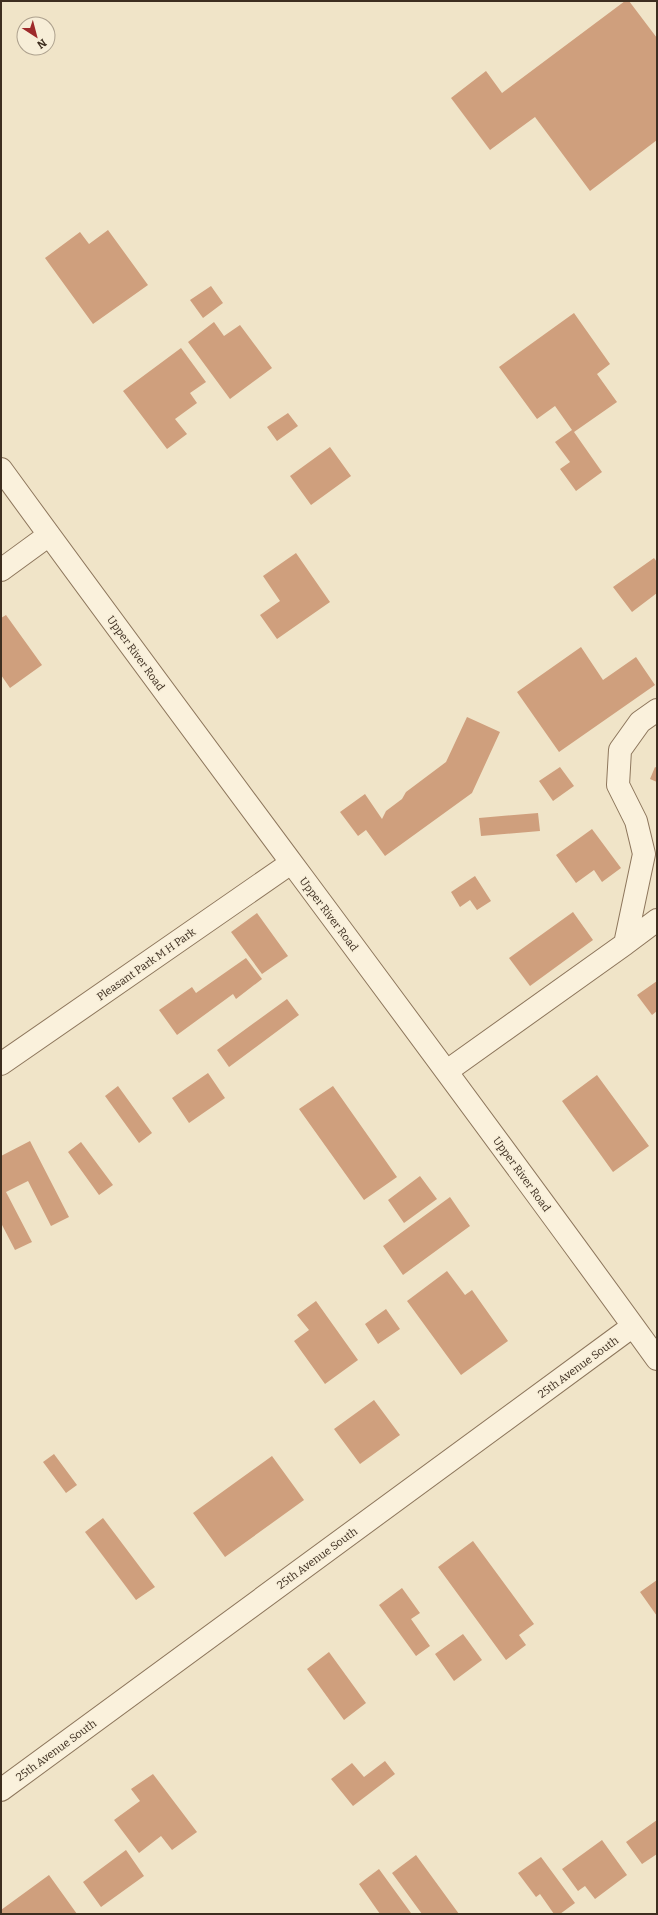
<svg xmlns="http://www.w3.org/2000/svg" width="658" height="1915" viewBox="0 0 658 1915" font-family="Bitter,serif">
<rect width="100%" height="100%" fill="#f0e4c8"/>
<path fill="#cf9f7d" d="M625,1H629L657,38V140L590,191L535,117L490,150L451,98L486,71L502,93Z
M108,230L148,285L93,324L45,258L80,232L89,244Z
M211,286L223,303L203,318L190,300Z
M574,313L610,364L597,374L617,402L574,432L602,472L576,491L560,469L570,462L555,442L572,430L555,406L537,419L499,367Z
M214,322L224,336L240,325L272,368L230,399L188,342Z
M181,348L206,382L190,393L197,403L175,419L187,434L167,449L123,391Z
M288,413L298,426L277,441L267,427Z
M330,447L351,476L311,505L290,476Z
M296,553L330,602L277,639L260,615L280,601L263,576Z
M654,558L657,562V593L632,612L613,587Z
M6,615L42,665L10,688L1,675V618Z
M581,647L603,680L636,657L655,685L559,752L517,692Z
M467,717L500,732L472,793L385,856L366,830L358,836L340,812L365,794L382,819L386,811L402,799L406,792L446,762Z
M560,767L574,786L553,801L539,781Z
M655,767L657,768V782L650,779Z
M538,813L540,831L481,836L479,818Z
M592,829L621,868L602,882L594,870L576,883L556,855Z
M475,876L491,901L477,910L470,900L460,907L451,892Z
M573,912L593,940L530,986L509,958Z
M257,913L288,956L262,974L231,932Z
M246,958L262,979L236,999L233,994L177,1035L159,1010L192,987L196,993Z
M657,981V1011L652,1015L637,995Z
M287,999L299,1015L229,1067L217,1050Z
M208,1073L225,1098L189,1123L172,1098Z
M597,1075L649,1146L613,1172L562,1101Z
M118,1086L152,1133L139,1143L105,1096Z
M333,1086L397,1177L364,1200L299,1109Z
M30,1141L69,1217L51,1226L28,1181L6,1192L32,1242L15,1250L1,1223V1156Z
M81,1142L113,1185L99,1195L68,1152Z
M420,1176L437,1199L404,1223L388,1200Z
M450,1197L470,1226L403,1275L383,1246Z
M447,1271L465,1295L472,1290L508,1341L461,1375L407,1301Z
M316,1301L358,1360L325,1384L294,1341L309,1330L297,1315Z
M386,1309L400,1329L378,1344L365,1324Z
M374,1400L400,1435L360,1464L334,1429Z
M54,1454L77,1485L66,1493L43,1462Z
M272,1456L304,1500L225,1557L193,1513Z
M103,1518L155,1587L136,1600L85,1532Z
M473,1541L534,1624L519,1635L526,1645L506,1660L438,1567Z
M657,1580V1616L640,1592Z
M402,1588L420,1613L411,1619L430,1646L416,1656L379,1605Z
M463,1634L482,1660L454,1681L435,1654Z
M329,1652L366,1703L344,1720L307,1669Z
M385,1761L395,1774L353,1806L331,1779L352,1763L364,1777Z
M153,1774L197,1832L172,1850L161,1836L139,1853L114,1820L140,1801L131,1789Z
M657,1820V1854L642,1864L626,1842Z
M602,1840L627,1875L595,1899L585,1886L578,1891L562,1869Z
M126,1850L144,1876L101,1907L83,1882Z
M416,1855L459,1914H422L392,1873Z
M541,1857L575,1903L560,1914H554L540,1894L536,1897L518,1873Z
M379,1869L411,1913L409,1914H380L359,1884Z
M49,1875L77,1914H1V1910Z"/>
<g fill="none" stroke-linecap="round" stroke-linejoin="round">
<g stroke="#8d765c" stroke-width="24">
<path id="minor" d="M1,469C218,767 441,1060 657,1359
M1,570L49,535
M657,710L640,722L620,750L618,785L636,821L644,854L625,944L657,920
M1,1064L291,863
M447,1071L625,944
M1,1790L633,1326"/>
</g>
<use href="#minor" stroke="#faf1dc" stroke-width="22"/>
</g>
<g text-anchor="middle" stroke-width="3" stroke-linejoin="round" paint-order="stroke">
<g font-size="11" fill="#3d2e20" stroke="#f7eed8">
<text transform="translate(136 653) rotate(54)" y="4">Upper River Road</text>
<text transform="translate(329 914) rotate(53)" y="4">Upper River Road</text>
<text transform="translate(146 964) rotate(-35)" y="4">Pleasant Park M H Park</text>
<text transform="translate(522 1174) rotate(54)" y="4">Upper River Road</text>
<text transform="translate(578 1367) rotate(-36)" y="4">25th Avenue South</text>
<text transform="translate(317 1558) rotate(-36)" y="4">25th Avenue South</text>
<text transform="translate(56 1750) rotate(-36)" y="4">25th Avenue South</text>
</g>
</g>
<rect width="658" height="1915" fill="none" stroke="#3d2e20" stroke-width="4"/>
<g transform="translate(36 36) rotate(144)"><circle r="19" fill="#f7eed8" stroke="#ada18e"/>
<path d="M0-3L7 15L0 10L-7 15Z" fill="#9e2a2b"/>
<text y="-6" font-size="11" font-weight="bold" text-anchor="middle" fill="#3d2e20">N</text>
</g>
</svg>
